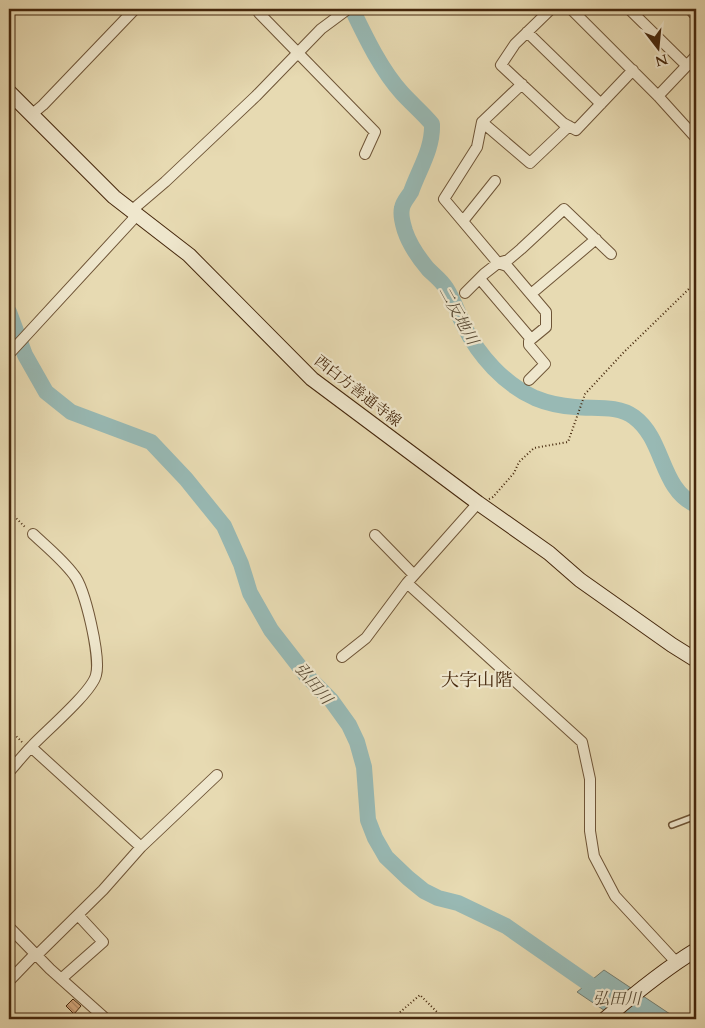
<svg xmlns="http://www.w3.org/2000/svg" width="705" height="1028" viewBox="0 0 705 1028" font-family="Cardo,'Noto Serif JP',serif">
<defs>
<pattern id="building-back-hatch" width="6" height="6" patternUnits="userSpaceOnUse" patternTransform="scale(1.25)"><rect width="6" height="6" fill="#daae83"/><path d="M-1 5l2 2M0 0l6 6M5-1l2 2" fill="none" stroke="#b38e6a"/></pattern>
</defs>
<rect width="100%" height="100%" fill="#e7dab2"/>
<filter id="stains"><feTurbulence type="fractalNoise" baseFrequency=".004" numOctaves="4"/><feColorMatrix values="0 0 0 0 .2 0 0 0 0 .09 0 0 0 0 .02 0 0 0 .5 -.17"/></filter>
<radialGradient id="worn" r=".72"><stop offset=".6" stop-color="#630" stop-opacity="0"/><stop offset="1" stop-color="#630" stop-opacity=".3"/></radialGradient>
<path fill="#98b9b4" stroke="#777f71" d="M604,970L673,1016L681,1019H617L577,992Z"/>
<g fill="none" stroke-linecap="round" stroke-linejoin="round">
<path stroke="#98b9b4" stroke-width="16" d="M352,9C365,36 381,70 402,93C412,104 423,113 432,124C433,149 419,169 411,192C408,197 403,202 402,208C400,216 403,224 405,231C410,246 418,257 428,269C434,275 442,281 446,288C454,300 458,314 464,326C479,356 504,384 535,398C547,403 561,406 575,407C594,409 618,405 634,417C665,440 660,489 696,505
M9,312L25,355L46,392L71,412L151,442L186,479L224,526L241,564L250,593L271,630L306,675L331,700L349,725L357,742L364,767L368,820L375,838L386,857L408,878L424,891L438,898L458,903L506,926L605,995"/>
</g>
<path fill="url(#building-back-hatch)" stroke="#45270c" d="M73,999L81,1006L74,1014L66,1006Z"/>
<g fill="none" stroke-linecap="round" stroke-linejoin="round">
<g stroke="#6e5436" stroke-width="8">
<path id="lane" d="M672,825L696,816"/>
</g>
<g stroke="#6e5436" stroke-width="12">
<path id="street" d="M261,9L259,13L375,132L365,154
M551,9L515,44L501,65L563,123L576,130L633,70
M571,9L658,96L696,138
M629,9L687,66
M690,9L696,16
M527,32L601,104
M522,84L482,122L477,147L444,199L498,263L507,266L546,312V327L529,341V345L545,364L529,380
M658,96L696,56
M31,115L43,105L135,9
M482,122L530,163L569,126
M131,211L165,182L256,96L321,29L348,9
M463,221L495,181
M480,279L531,339
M465,293L484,274L498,263L508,260L521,249L564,209L611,254
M531,294L596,239
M9,354L137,215
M375,535L414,575
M407,583L582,742L590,779V831L594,856L615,896L676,962
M342,657L366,638L407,583L478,503
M31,747L141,847
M9,772C17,763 24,754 32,746C46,731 92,692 96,675C101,658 85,588 74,575C63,560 47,547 33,534
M9,927L50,969L106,1019
M36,956L103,890L141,847L217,775
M61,979L103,942L78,915
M9,981L35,954"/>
</g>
<g stroke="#45270c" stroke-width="16">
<path id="secondary" d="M9,92L114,197L189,255L312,379L478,503L549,553L580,580L672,645L696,660
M605,1019C634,994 663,970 696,950"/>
</g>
<path stroke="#45270c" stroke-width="2" stroke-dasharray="1 2.5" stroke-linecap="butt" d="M489,499L493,497L514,473L519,462L534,448L568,442L585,394L624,352L696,282
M9,511L26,528
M9,729L22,742
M392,1019L420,995L444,1019"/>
<use href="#lane" stroke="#efe7cd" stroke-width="5"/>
<use href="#street" stroke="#efe7cd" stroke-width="10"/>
<use href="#secondary" stroke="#efe7cd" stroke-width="14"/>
</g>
<g text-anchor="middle" stroke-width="4.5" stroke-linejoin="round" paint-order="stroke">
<g font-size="15" fill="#45270c" stroke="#efe7cd">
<text transform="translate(358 391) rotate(38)" y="5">西白方善通寺線</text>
</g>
<g font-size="16" font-style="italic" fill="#5a4c36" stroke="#efe7cd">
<text transform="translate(459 315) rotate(61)" y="6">二反地川</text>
<text transform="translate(314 683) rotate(50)" y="6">弘田川</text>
<text x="617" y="1004">弘田川</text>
</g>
<g font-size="18" fill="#45270c" stroke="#efe7cd">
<text x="477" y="686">大字山階</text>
</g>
</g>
<rect width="705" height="1028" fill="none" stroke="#e7dab2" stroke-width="30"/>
<rect x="10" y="10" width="685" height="1008" fill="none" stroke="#45270c" stroke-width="2.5"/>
<rect x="15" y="15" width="675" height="998" fill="none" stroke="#45270c"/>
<g transform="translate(658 48) rotate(164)" stroke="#efe7cd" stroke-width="4" paint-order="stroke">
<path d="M0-4L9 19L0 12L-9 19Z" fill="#45270c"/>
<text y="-8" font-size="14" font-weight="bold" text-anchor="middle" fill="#45270c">N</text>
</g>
<rect width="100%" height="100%" filter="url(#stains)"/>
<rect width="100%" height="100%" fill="url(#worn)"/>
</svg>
